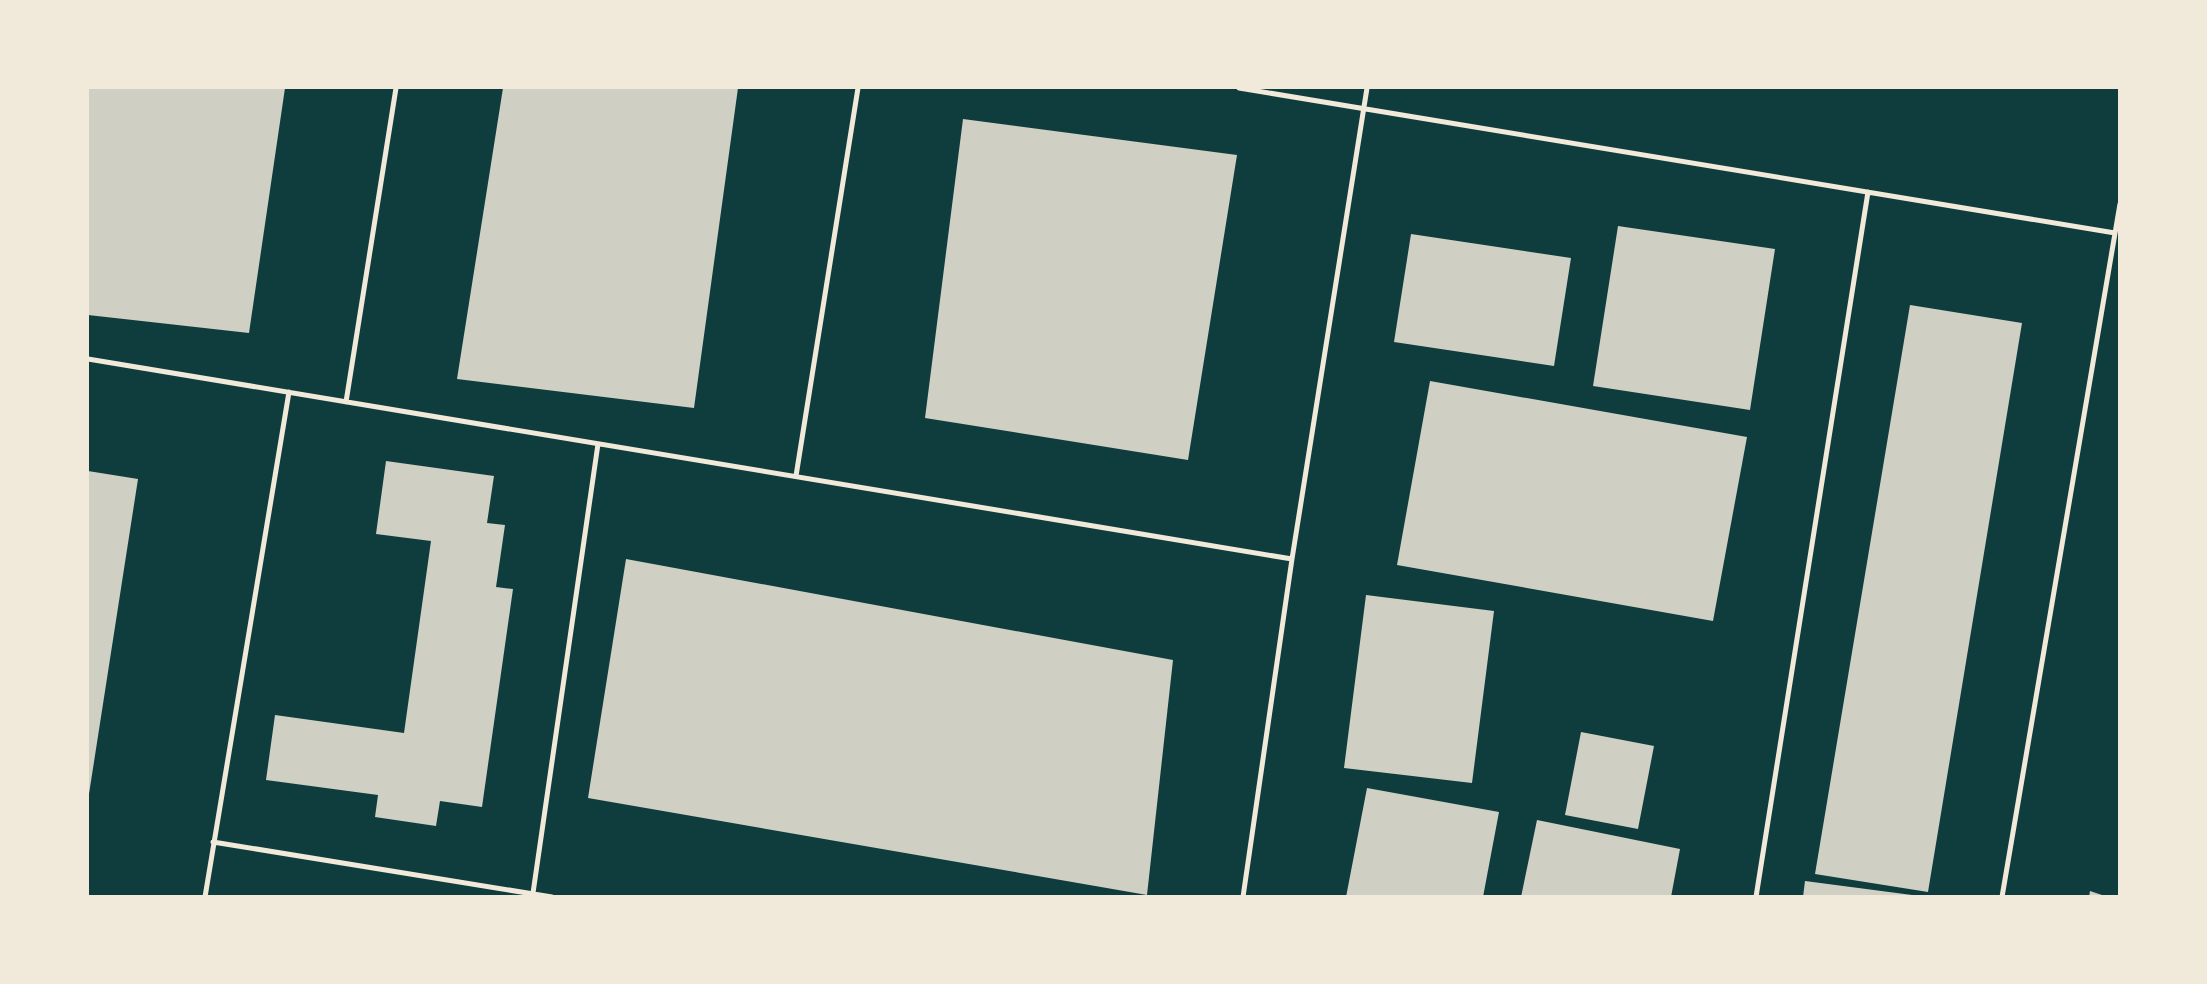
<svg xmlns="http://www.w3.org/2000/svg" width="2207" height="984" viewBox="0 0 2207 984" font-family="'Times New Roman',serif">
<rect width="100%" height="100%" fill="#0f3d3e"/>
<path fill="#cfcfc3" d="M88,88H285L249,333L88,315Z
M503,88H738L694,408L457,379Z
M963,119L1237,155L1188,460L925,418Z
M1618,226L1775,249L1750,410L1593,386Z
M1411,234L1571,258L1554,366L1394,342Z
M1910,305L2022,323L1928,892L1815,874Z
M1430,381L1747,437L1713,621L1397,565Z
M386,461L494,476L487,523L505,525L496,587L513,589L482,807L440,801L436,826L375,817L378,795L266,780L275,715L404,733L431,541L376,534Z
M88,471L138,479L89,794H88Z
M626,559L1173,660L1147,895L588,798Z
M1366,595L1494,611L1472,783L1344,768Z
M1581,732L1654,746L1638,829L1565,815Z
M1367,788L1499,812L1483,897H1346Z
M1537,820L1680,849L1671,897H1521Z
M1805,881L1912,895L1911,897H1803Z
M2090,891L2105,896V897H2089Z"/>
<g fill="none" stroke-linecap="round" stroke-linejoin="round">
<path stroke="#f1e9da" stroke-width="5" d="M1239,88L2115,233
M88,359L1292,559
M346,402L396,88
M796,476L858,88
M213,842L552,897
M533,893L598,444
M205,897L289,392
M1243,897L1292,559L1367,88
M1756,897L1868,192
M2002,897L2120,204"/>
</g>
<rect width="2207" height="984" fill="none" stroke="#f1e9da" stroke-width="178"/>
</svg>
